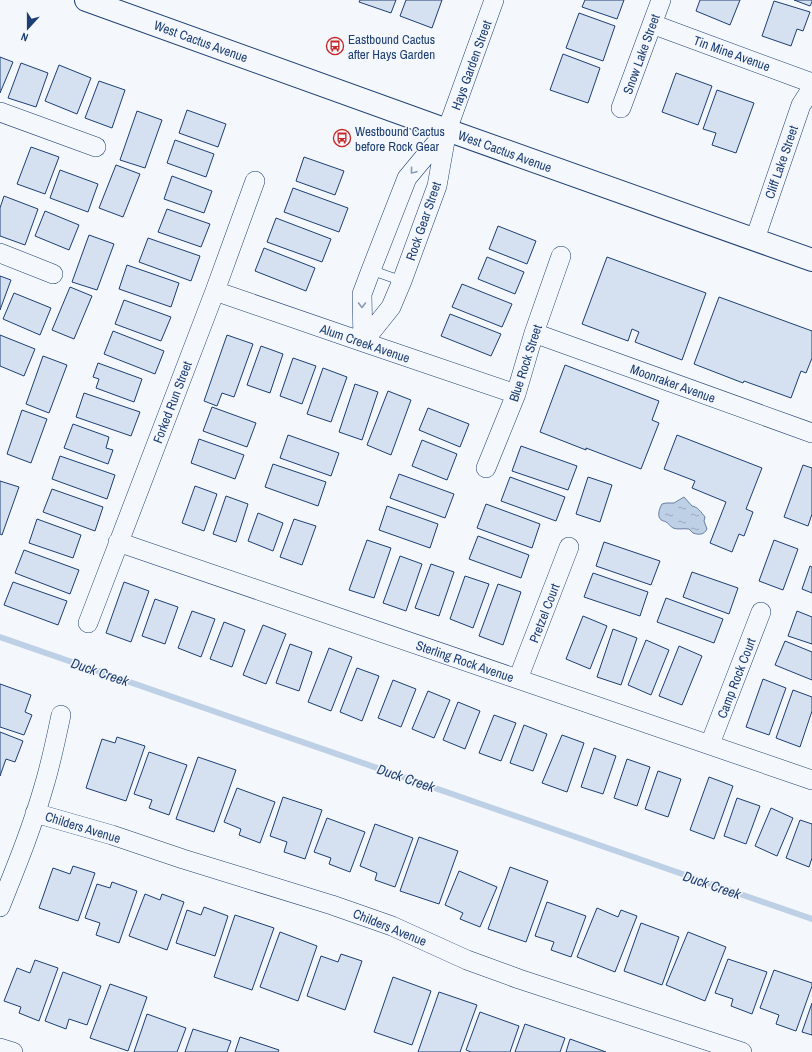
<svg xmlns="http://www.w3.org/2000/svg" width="812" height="1052" viewBox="0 0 812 1052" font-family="'Archivo Narrow',sans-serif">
<defs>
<pattern id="water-ripples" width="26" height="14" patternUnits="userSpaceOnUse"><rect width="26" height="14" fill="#bed0e5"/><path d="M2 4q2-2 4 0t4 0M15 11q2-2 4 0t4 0" fill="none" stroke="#9aaabe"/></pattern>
</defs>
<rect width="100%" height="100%" fill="#f4f7fb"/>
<path fill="url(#water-ripples)" stroke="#687fa3" d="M684,497L692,506C698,507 701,512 705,517L704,521L707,529C704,535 699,535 693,533L689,529C684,528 678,530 673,528C670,526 668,523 666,522C665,521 663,521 663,521C656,518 659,509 662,504L666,503H674Z"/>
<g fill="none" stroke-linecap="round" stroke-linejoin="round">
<path stroke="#bed0e5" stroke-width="6" d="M0,637L812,919"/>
</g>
<path fill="#d5e0f0" stroke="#1d3f73" d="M360,0H396L391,13L359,2Z
M406,0H442L432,28L400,16Z
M585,0H624L617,19L582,7Z
M700,0H740L730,25L696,11Z
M794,0H812V2L810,6Z
M774,1L810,12L803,31L797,29L791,46L762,36Z
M579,13L615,26L603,61L566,48Z
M563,54L600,68L588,103L550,90Z
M0,57L13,62L0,93Z
M21,63L48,73L36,107L8,98Z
M59,65L91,78L77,114L45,101Z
M676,73L712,86L698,125L662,112Z
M99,81L125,90L112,128L85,118Z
M717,90L754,103L736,153L712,145L716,133L703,129Z
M187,110L226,124L218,147L179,133Z
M137,111L162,120L145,168L120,160Z
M175,140L214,154L206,177L167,163Z
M31,147L59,157L45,194L17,184Z
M304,157L344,171L335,195L296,181Z
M116,165L140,174L123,217L99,208Z
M60,170L98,184L88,212L50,198Z
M172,176L212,191L204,213L164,199Z
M293,188L348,208L339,232L284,212Z
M4,196L38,209L25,245L0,236V208Z
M167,209L210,224L201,247L158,232Z
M45,211L79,225L69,250L35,236Z
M276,218L331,239L322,262L267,242Z
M498,226L536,241L527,264L489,249Z
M89,235L114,244L97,290L72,282Z
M148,238L200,256L191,281L139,262Z
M264,248L315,268L306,291L255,271Z
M487,257L524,272L515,294L478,279Z
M607,257L706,293L682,360L635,342L639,332L632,329L628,341L582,324Z
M127,265L179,283L171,307L119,289Z
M0,276L11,280L0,310Z
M462,284L512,304L502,327L452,307Z
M70,287L92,296L74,339L52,330Z
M14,293L51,308L40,335L3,319Z
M719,297L812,331V358L806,373L801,371L791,398L744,381L743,383L694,364Z
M124,300L171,317L161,341L115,324Z
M450,314L501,334L491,356L441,336Z
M113,331L164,351L155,374L104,354Z
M0,335L35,349L24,376L0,366Z
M227,335L253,344L234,397L222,393L217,406L204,401Z
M261,346L283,354L270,393L247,385Z
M43,356L67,365L49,413L26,404Z
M293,358L316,366L302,404L280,396Z
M98,363L142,379L134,402L96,388L99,379L93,377Z
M565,365L659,401L652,420L659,423L641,469L586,448V450L540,432Z
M323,368L347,377L331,422L307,414Z
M355,384L378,392L362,440L339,432Z
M388,391L411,400L391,455L367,445Z
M84,393L140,412L131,436L76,417Z
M212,407L256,423L247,447L203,431Z
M428,408L469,424L460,447L419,430Z
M22,410L47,419L31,463L7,454Z
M73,424L109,437L106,448L113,450L108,464L64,448Z
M288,435L339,453L331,476L280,458Z
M677,435L762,468L746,509L753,512L744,536L739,534L732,552L710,543L726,502L692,488L695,481L664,469Z
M199,439L244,455L235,479L191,463Z
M422,440L457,454L447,480L412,466Z
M521,446L577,466L568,490L512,471Z
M60,456L115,475L107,499L52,479Z
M273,464L326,482L318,506L265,487Z
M803,465L812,468V514L808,526L784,517Z
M399,474L454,494L445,518L390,498Z
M510,477L565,497L556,521L501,501Z
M588,477L612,485L600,522L576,514Z
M0,481L19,487L2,535L0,534Z
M195,486L217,494L204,531L182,523Z
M52,489L103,507L95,531L43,512Z
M226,496L248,504L236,542L213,534Z
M486,504L540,524L532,548L477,528Z
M387,506L438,524L430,548L379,530Z
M258,513L283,523L273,551L248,541Z
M37,519L81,535L73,558L29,543Z
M294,519L316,526L302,565L280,557Z
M478,536L529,555L521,578L469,559Z
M367,540L391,548L374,598L349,590Z
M774,540L798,549L783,590L759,581Z
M604,542L660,561L651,585L596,566Z
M24,550L79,570L70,594L15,573Z
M400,556L422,564L406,611L383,603Z
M431,564L454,572L439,616L415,608Z
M810,566L812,567V593L802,589Z
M692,572L738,588L729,614L683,597Z
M593,573L648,592L640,616L584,597Z
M465,576L489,584L473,628L450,619Z
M13,582L67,601L58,625L4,605Z
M124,582L149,591L131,642L106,633Z
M498,584L521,592L503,645L479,636Z
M666,598L723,619L714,643L657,622Z
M155,599L178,607L165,644L142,636Z
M192,611L215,619L201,657L178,648Z
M797,611L812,617V644L788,636Z
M583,616L607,626L590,669L566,659Z
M224,622L245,630L232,667L210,659Z
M263,625L286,634L266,684L243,675Z
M613,629L637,638L621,685L597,677Z
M646,640L669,650L651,695L628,685Z
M785,641L812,652V680L775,665Z
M290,644L312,652L299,691L276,683Z
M679,646L702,656L682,705L659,696Z
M329,648L352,657L331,711L308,702Z
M357,668L379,676L362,721L340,712Z
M763,679L786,688L769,735L746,727Z
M393,680L416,689L401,727L378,718Z
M0,684L31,695L25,712L32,715L24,735L0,727Z
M793,690L812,697V711L800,747L776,738Z
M428,691L450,700L434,738L412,729Z
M458,702L480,711L465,749L443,740Z
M494,715L516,723L501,761L479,753Z
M524,725L547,734L533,771L510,763Z
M0,732L23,741L15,762L6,759L0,776Z
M562,735L584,743L567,792L542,783Z
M117,737L145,746L126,801L86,788L102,739L115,743Z
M594,748L616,756L603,794L581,787Z
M149,752L187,765L169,815L149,808L152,800L134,794Z
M198,757L236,770L214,832L176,819Z
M627,759L650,767L637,806L614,798Z
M658,771L681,779L668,817L645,809Z
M709,777L733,786L714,839L690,830Z
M237,788L275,802L260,843L239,835L241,829L224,822Z
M283,797L322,810L305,859L284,852L287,842L270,836Z
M737,798L760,806L746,844L724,836Z
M771,808L793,818L777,856L755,846Z
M327,818L365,832L350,872L329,864L331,858L314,852Z
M800,820L812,824V858L809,867L786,858Z
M375,824L413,838L395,887L375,880L377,873L360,866Z
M419,837L458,851L439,904L400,891Z
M73,866L95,873L78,921L39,908L53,868L70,874Z
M510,867L548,881L526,942L488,929Z
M459,871L497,887L480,927L460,919L463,913L445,905Z
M112,882L137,891L119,943L96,935L100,923L85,918L97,884L110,888Z
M145,894L160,900L162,894L184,902L167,950L129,936Z
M547,902L586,916L571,957L551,950L554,942L535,936Z
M204,907L228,916L215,956L176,943L187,910L201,915Z
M597,908L618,917L621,910L637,916L615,972L577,957Z
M235,915L274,928L252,990L214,977Z
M641,923L679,937L662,985L624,971Z
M280,932L317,946L298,1001L260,987Z
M688,932L726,947L705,1001L666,985Z
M341,954L362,961L345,1010L307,996L321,956L338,962Z
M728,959L767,972L752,1014L731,1006L733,999L715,993Z
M35,960L58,968L39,1021L19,1013L21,1007L4,1001L17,968L30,973Z
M774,970L812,983V986L796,1031L776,1024L779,1015L760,1008Z
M63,972L101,986L87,1025L69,1019L66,1029L45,1021Z
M393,977L431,991L412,1045L374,1032Z
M110,984L147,997L128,1051L90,1038Z
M439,992L477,1005L460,1052H418Z
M812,1003V1035L802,1032Z
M480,1012L519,1026L510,1052H471L466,1050Z
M147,1014L186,1028L177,1052H134Z
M525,1024L565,1038L560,1052H515Z
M193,1029L231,1041L227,1052H185Z
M240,1037L279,1050L278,1052H235Z
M570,1039L606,1052H566Z"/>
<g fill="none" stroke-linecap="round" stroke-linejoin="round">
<g stroke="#1d3f73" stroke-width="10">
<path id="service" d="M371,270L402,281"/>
</g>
<g stroke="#1d3f73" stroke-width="20">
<path id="minor" d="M652,24L812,83
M621,108L661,0
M0,112L96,147
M755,239L801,105L812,88
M0,253L53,274
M215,291L363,342L516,394
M534,333L812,433
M363,342L391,307L402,281L437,186L447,130L494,0
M363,342L362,294L371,270L407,178L446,131
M486,468L516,394L534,333L561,256
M118,542L812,780
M88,623L215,291L255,181
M518,679L569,547
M710,744L761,612
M35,813L112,835L183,859L332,905L392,926L467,960L519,979L742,1052
M0,907C16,867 32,828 44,786C51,763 56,739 61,715
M0,1048L13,1052"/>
</g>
<g stroke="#1d3f73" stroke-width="24">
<path id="secondary" d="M86,0L447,130L812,260"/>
</g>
<use href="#service" stroke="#f4f7fb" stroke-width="9"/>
<use href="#minor" stroke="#f4f7fb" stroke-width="19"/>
<use href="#secondary" stroke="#f4f7fb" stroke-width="22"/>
</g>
<defs><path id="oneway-chevron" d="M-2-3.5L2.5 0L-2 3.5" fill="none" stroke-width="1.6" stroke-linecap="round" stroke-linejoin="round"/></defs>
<g stroke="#889bb7">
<use href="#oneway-chevron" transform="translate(413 171) rotate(130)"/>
<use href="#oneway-chevron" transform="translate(362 305) rotate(90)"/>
</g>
<defs>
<g id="bus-ring" transform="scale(0.9)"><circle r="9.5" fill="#f4f7fb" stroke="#c62828" stroke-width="1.5"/><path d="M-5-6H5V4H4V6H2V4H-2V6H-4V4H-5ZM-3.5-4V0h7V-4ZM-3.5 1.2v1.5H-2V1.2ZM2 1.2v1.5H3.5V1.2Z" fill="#c62828"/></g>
</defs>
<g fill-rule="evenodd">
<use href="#bus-ring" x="335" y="46"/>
<use href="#bus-ring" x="342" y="138"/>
</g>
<g text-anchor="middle" stroke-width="3" stroke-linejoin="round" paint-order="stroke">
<g font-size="13" fill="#1d3f73" stroke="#f4f7fb" text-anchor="start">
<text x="348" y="44">Eastbound Cactus<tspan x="348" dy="15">after Hays Garden</tspan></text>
<text x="355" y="136">Westbound Cactus<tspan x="355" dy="15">before Rock Gear</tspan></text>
</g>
<g font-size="13" fill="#1d3f73" stroke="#f4f7fb">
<text transform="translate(201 41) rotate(20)" y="5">West Cactus Avenue</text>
<text transform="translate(732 53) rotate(20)" y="5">Tin Mine Avenue</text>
<text transform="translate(641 54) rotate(-70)" y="5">Snow Lake Street</text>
<text transform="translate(471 65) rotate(-70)" y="5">Hays Garden Street</text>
<text transform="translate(505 151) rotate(20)" y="5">West Cactus Avenue</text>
<text transform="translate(781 162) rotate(-71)" y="5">Cliff Lake Street</text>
<text transform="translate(423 221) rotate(-71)" y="5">Rock Gear Street</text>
<text transform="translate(365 343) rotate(19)" y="5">Alum Creek Avenue</text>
<text transform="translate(525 363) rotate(-72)" y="5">Blue Rock Street</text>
<text transform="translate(673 383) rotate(20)" y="5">Moonraker Avenue</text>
<text transform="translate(172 402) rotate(-69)" y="5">Forked Run Street</text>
<text transform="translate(544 613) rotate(-69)" y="5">Pretzel Court</text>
<text transform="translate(465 661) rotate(19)" y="5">Sterling Rock Avenue</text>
<text transform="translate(736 678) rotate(-69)" y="5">Camp Rock Court</text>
<text transform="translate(83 827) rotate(17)" y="5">Childers Avenue</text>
<text transform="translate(390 927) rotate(22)" y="5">Childers Avenue</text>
</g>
<g font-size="14" font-style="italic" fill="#1d3f73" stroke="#f4f7fb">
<text transform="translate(100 672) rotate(19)" y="5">Duck Creek</text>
<text transform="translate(406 778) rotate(19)" y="5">Duck Creek</text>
<text transform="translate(712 885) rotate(19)" y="5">Duck Creek</text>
</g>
</g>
<g transform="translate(28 28) rotate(201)" stroke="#f4f7fb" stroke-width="3" paint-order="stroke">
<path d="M0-3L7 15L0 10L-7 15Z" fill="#1d3f73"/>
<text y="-6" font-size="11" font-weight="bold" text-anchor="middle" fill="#1d3f73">N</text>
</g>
</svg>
